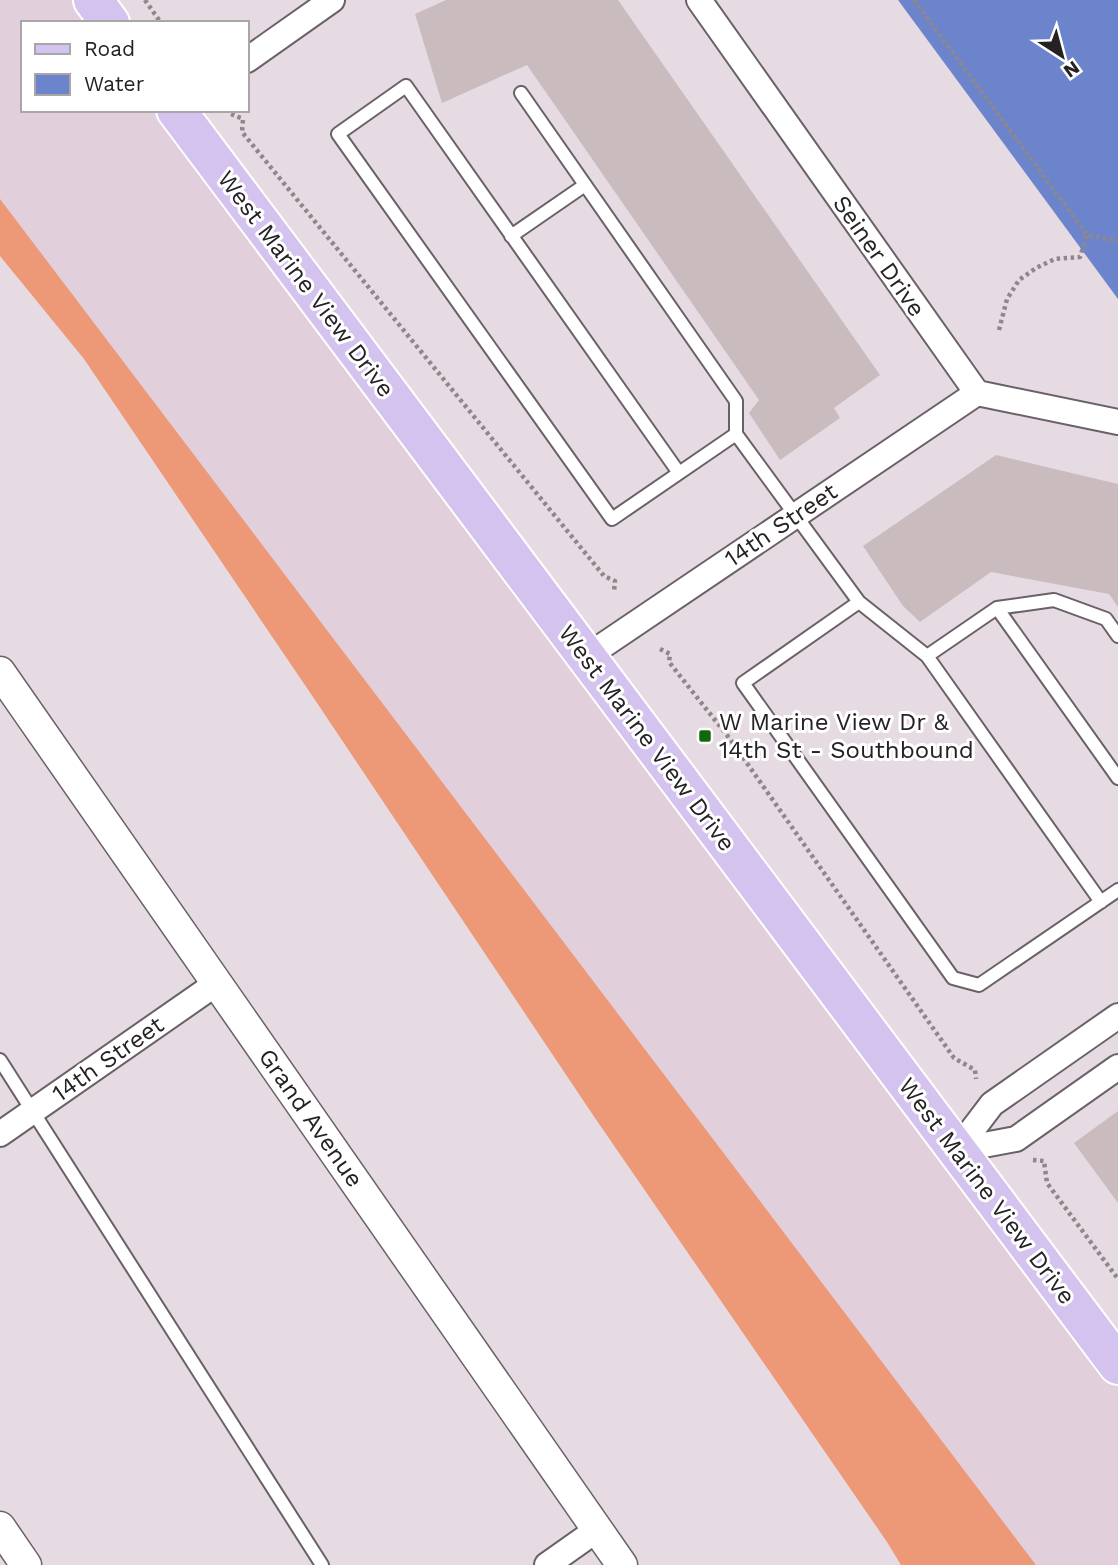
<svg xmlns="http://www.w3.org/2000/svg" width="1118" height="1565" viewBox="0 0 1118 1565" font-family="'Work Sans',sans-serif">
<rect width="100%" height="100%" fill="#e6dbe3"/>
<path fill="#e1cfdc" d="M0,0H93L110,23H23V110H176L1118,1365V1565H1036L0,200Z"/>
<path fill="#ed9978" d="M0,199L1036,1565H901L887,1542L595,1118L311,694L84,359L0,256Z"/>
<path fill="#6b84cb" d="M898,0H1118V299Z"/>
<path fill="#cabcbe" d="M446,0H618L880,375L834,408L840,418L780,460L749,413L759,400L527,65L442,103L415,14Z
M996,455L1118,484V607L1109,594L991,572L920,622L903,606L863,546Z
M1118,1111V1203L1074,1143Z"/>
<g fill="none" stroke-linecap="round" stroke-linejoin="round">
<g stroke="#6a6168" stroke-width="16">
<path id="service" d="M521,93L736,401V434
M511,236L585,185
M679,473L406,86L338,134L612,519L736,434L859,602L927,656L1101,902
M859,602L743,683L953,978L979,985L1118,890
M997,608L1054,600L1106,619L1118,636
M927,656L997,608L1118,778
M0,1060L322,1565"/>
</g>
<g stroke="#6a6168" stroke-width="28">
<path id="minor" d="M699,0L977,393L1118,422
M247,60L332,0
M586,657L977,393
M0,1134L217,983
M957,1150L992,1104L1118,1016
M957,1150L1016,1139L1118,1067
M547,1565L598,1529"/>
</g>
<g stroke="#6a6168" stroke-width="33">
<path id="tertiary" d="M0,672L622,1565
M0,1527L26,1565"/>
</g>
<g stroke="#fff" stroke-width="42">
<path id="primary" d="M93,0L110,23
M176,110L1118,1365"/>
</g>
<path stroke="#8e878c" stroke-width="4.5" stroke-dasharray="3.5 3.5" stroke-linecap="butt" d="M145,0L161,23
M914,0L1087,235L1118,241
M231,114L243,119L242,132L604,576L615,581L614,591
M999,330L1007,299L1019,280L1036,268L1055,259L1080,257L1087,235
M660,649L670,654L669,662L730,739L954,1058L975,1070L976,1079
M1033,1160L1044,1161L1047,1183L1118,1279"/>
<use href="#service" stroke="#fff" stroke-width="12"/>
<use href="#minor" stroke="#fff" stroke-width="24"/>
<use href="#tertiary" stroke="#fff" stroke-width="30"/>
<use href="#primary" stroke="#d4c3ee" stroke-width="38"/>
</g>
<rect fill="#13680c" stroke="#fff" stroke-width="2.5" x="698" y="729" width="14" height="14" rx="3.5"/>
<g text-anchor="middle" stroke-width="6" stroke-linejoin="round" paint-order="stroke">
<g font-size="24" fill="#252124" stroke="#fff">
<text transform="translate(879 256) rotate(55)" y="8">Seiner Drive</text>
<text transform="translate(306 284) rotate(53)" y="8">West Marine View Drive</text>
<text transform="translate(781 525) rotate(-34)" y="8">14th Street</text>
<text transform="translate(647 738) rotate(53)" y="8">West Marine View Drive</text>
<text transform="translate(108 1059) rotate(-35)" y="8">14th Street</text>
<text transform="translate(311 1118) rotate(55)" y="8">Grand Avenue</text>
<text transform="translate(987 1191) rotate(53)" y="8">West Marine View Drive</text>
</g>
<g font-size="24" fill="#252124" stroke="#fff" text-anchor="start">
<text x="719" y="730">W Marine View Dr &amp;<tspan x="719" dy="28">14th St - Southbound</tspan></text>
</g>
</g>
<rect x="21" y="21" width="228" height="91" fill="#ffffff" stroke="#a8a6a7" stroke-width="2"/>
<rect x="35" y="44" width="35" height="10" fill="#d4c3ee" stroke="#a8a6a7" stroke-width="2"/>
<text x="84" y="56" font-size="21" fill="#252124">Road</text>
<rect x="35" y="74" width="35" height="21" fill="#6b84cb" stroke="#a8a6a7" stroke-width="2"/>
<text x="84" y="91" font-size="21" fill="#252124">Water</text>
<g transform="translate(1062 56) rotate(144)" stroke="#ffffff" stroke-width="5" paint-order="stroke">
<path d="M0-5L12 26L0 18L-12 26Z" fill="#252124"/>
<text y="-10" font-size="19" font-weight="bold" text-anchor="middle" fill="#252124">N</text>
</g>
</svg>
